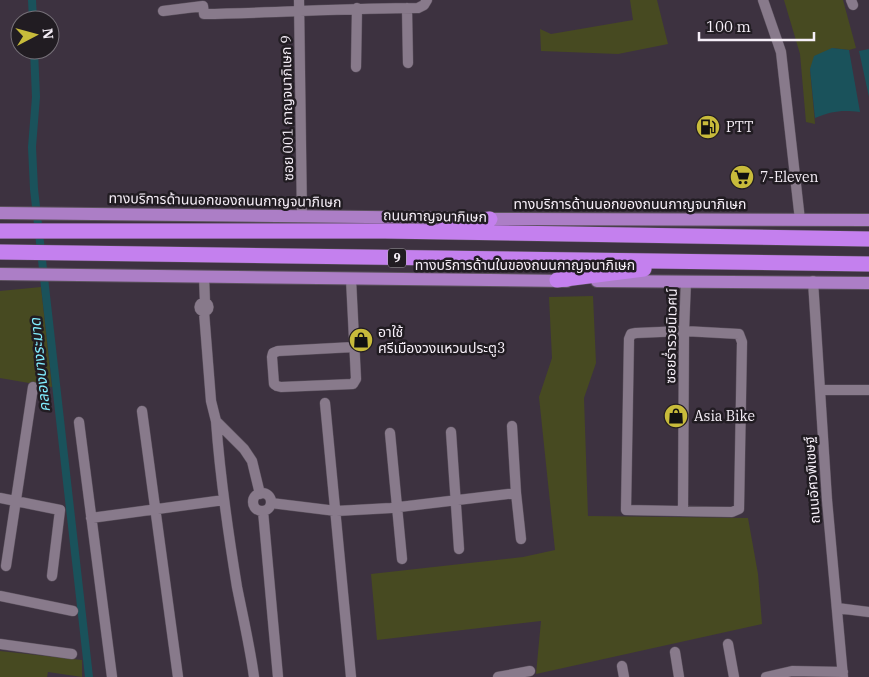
<svg xmlns="http://www.w3.org/2000/svg" width="869" height="677" viewBox="0 0 869 677" font-family="'IBM Plex Serif','Noto Sans Thai',serif">
<rect width="100%" height="100%" fill="#3d3240"/>
<path fill="#474a21" d="M630,0H657L668,44L618,54L541,51L540,29L551,34L633,20Z
M784,0H843L856,48L849,50L832,48L810,69L815,124L806,122L800,54Z
M41,287L52,387L0,378V291Z
M593,296L596,363L584,398L588,516L748,518L758,574L762,624L536,674L541,621L377,640L371,574L523,557L555,550L539,397L552,358L549,297Z
M0,651L82,660V677L48,672L47,677H0Z"/>
<path fill="#1a525b" d="M832,48L849,50L860,112C841,110 833,111 815,118L810,69L814,56Z
M869,49V97L859,51Z"/>
<g fill="none" stroke-linecap="round" stroke-linejoin="round">
<path stroke="#1a525b" stroke-width="8" d="M32,0L33,20
M34,50L36,97L32,147L34,189L89,677"/>
<g stroke="#5b515d" stroke-width="11">
<path id="minor" d="M299,0L302,217
M763,0L781,52L800,220
M851,0L853,5
M407,8L408,63
M163,11L203,6L204,14C276,13 347,8 418,8L424,5L427,0
M356,67L357,8
M204,276L205,303
M351,279L356,379L353,384L281,387L277,386L274,384L272,357L273,353L278,351L354,347
M813,281L827,500L843,677
M199.5 307a4.5 4.5 0 1 1 9 0a4.5 4.5 0 1 1-9 0Z
M204,312L211,401L216,421L244,449L252,461L260,494
M684,331L739,334L742,342L739,509L732,512L626,510L629,339L631,334L636,333Z
M820,390H869
M325,403L351,677
M142,411L178,677
M216,421C220,476 228,532 237,587C243,617 250,647 254,677
M79,422L112,677
M512,426L516,493L521,539
M451,432L459,549
M390,433L402,559
M253 502a9 9 0 1 1 18 0a9 9 0 1 1-18 0Z
M0,498L60,510L52,576
M271,503L336,511L391,508L516,493
M263,511L278,677
M683,511L684,331L686,281
M91,518L224,500
M6,566L33,387
M0,596L73,611
M837,608L869,612
M0,644L72,654
M728,644L734,677
M675,652L679,677
M622,666L624,677
M498,677L530,671
M766,677L792,671L843,672"/>
</g>
<g stroke="#5b515d" stroke-width="14">
<path id="major" d="M0,213L457,218
M482,219L869,220
M0,274L567,281
M597,281L869,283"/>
</g>
<g stroke="#5b515d" stroke-width="16">
<path id="highway" d="M446,224L490,219
M0,231H385L869,239
M0,252L869,264
M557,280L644,269"/>
</g>
<use href="#minor" stroke="#887a8b" stroke-width="10"/>
<use href="#major" stroke="#ac7ec6" stroke-width="12"/>
<use href="#highway" stroke="#c480ee" stroke-width="15"/>
</g>
<defs>
<g id="fuel-disc" transform="scale(1.25)"><circle r="9.5" fill="#c8bb3b" stroke="#211c22"/><path d="M-5.5-6h7V0h2V4h1.3V-2.5L3-4.5l.8-.8L6-3V5H2.5V1h-1V6h-7ZM-4.2-4.7v3.2H.2V-4.7Z" fill="#111"/></g>
<g id="supermarket-disc" transform="scale(1.25)"><circle r="9.5" fill="#c8bb3b" stroke="#211c22"/><path d="M-6-5.5h2.5l.6 2H6L4.5 2H-2.5L-4.4-4H-6ZM-1.5 3.2a1.3 1.3 0 1 0 .1 0ZM3 3.2a1.3 1.3 0 1 0 .1 0Z" fill="#111"/></g>
<g id="shop-disc" transform="scale(1.25)"><circle r="9.5" fill="#c8bb3b" stroke="#211c22"/><path d="M-5-2.5h2.3a2.7 3.5 0 0 1 5.4 0H5L5.5 6h-11ZM-1.5-2.5h3a1.5 2.3 0 0 0-3 0Z" fill="#111"/></g>
</defs>
<g fill-rule="evenodd">
<use href="#fuel-disc" x="708" y="127"/>
<use href="#supermarket-disc" x="742" y="177"/>
<use href="#shop-disc" x="361" y="340"/>
<use href="#shop-disc" x="676" y="416"/>
</g>
<g text-anchor="middle" stroke-width="5" stroke-linejoin="round" paint-order="stroke">
<rect fill="#211c22" stroke="#b6b0b8" stroke-width="1" x="388" y="248.5" width="18" height="19" rx="4"/>
<g font-size="12" font-weight="bold" fill="#f6eff8">
<text x="397" y="262">9</text>
</g>
<g font-size="14" fill="#f6eff8" stroke="#211c22">
<text transform="translate(287 108) rotate(-91)" y="5">ซอย 001 กาญจนาภิเษก 9</text>
<text transform="translate(225 200) rotate(1)" y="5">ทางบริการด้านนอกของถนนกาญจนาภิเษก</text>
<text x="630" y="209">ทางบริการด้านนอกของถนนกาญจนาภิเษก</text>
<text transform="translate(435 216) rotate(1)" y="5">ถนนกาญจนาภิเษก</text>
<text x="525" y="270">ทางบริการด้านในของถนนกาญจนาภิเษก</text>
<text transform="translate(671 336) rotate(-89)" y="5">ซอยร่ำรวยนิเวศน์</text>
<text transform="translate(812 480) rotate(-94)" y="5">ถนนอัศวพิเชษฐ์</text>
</g>
<g font-size="14" fill="#f6eff8" stroke="#211c22" text-anchor="start">
<text x="726" y="132">PTT</text>
<text x="760" y="182">7-Eleven</text>
<text x="378" y="337">อาใช้<tspan x="378" dy="16">ศรีเมืองวงแหวนประตู3</tspan></text>
<text x="694" y="421">Asia Bike</text>
</g>
<g font-size="15" font-style="italic" fill="#81edfe" stroke="#211c22">
<text transform="translate(40 365) rotate(-96)" y="5">คลองบางระมาด</text>
</g>
</g>
<g transform="translate(35 35) rotate(84)"><circle r="24" fill="#211c22" stroke="#767078"/>
<path d="M0-4L9 19L0 12L-9 19Z" fill="#c8bb3b"/>
<text y="-8" font-size="14" font-weight="bold" text-anchor="middle" fill="#f6eff8">N</text>
</g>
<path d="M699 32v8h115v-8" fill="none" stroke="#f6eff8" stroke-width="2.5"/>
<text x="706" y="32" font-size="15" fill="#f6eff8" stroke="#211c22" stroke-width="4" paint-order="stroke">100 m</text>
</svg>
